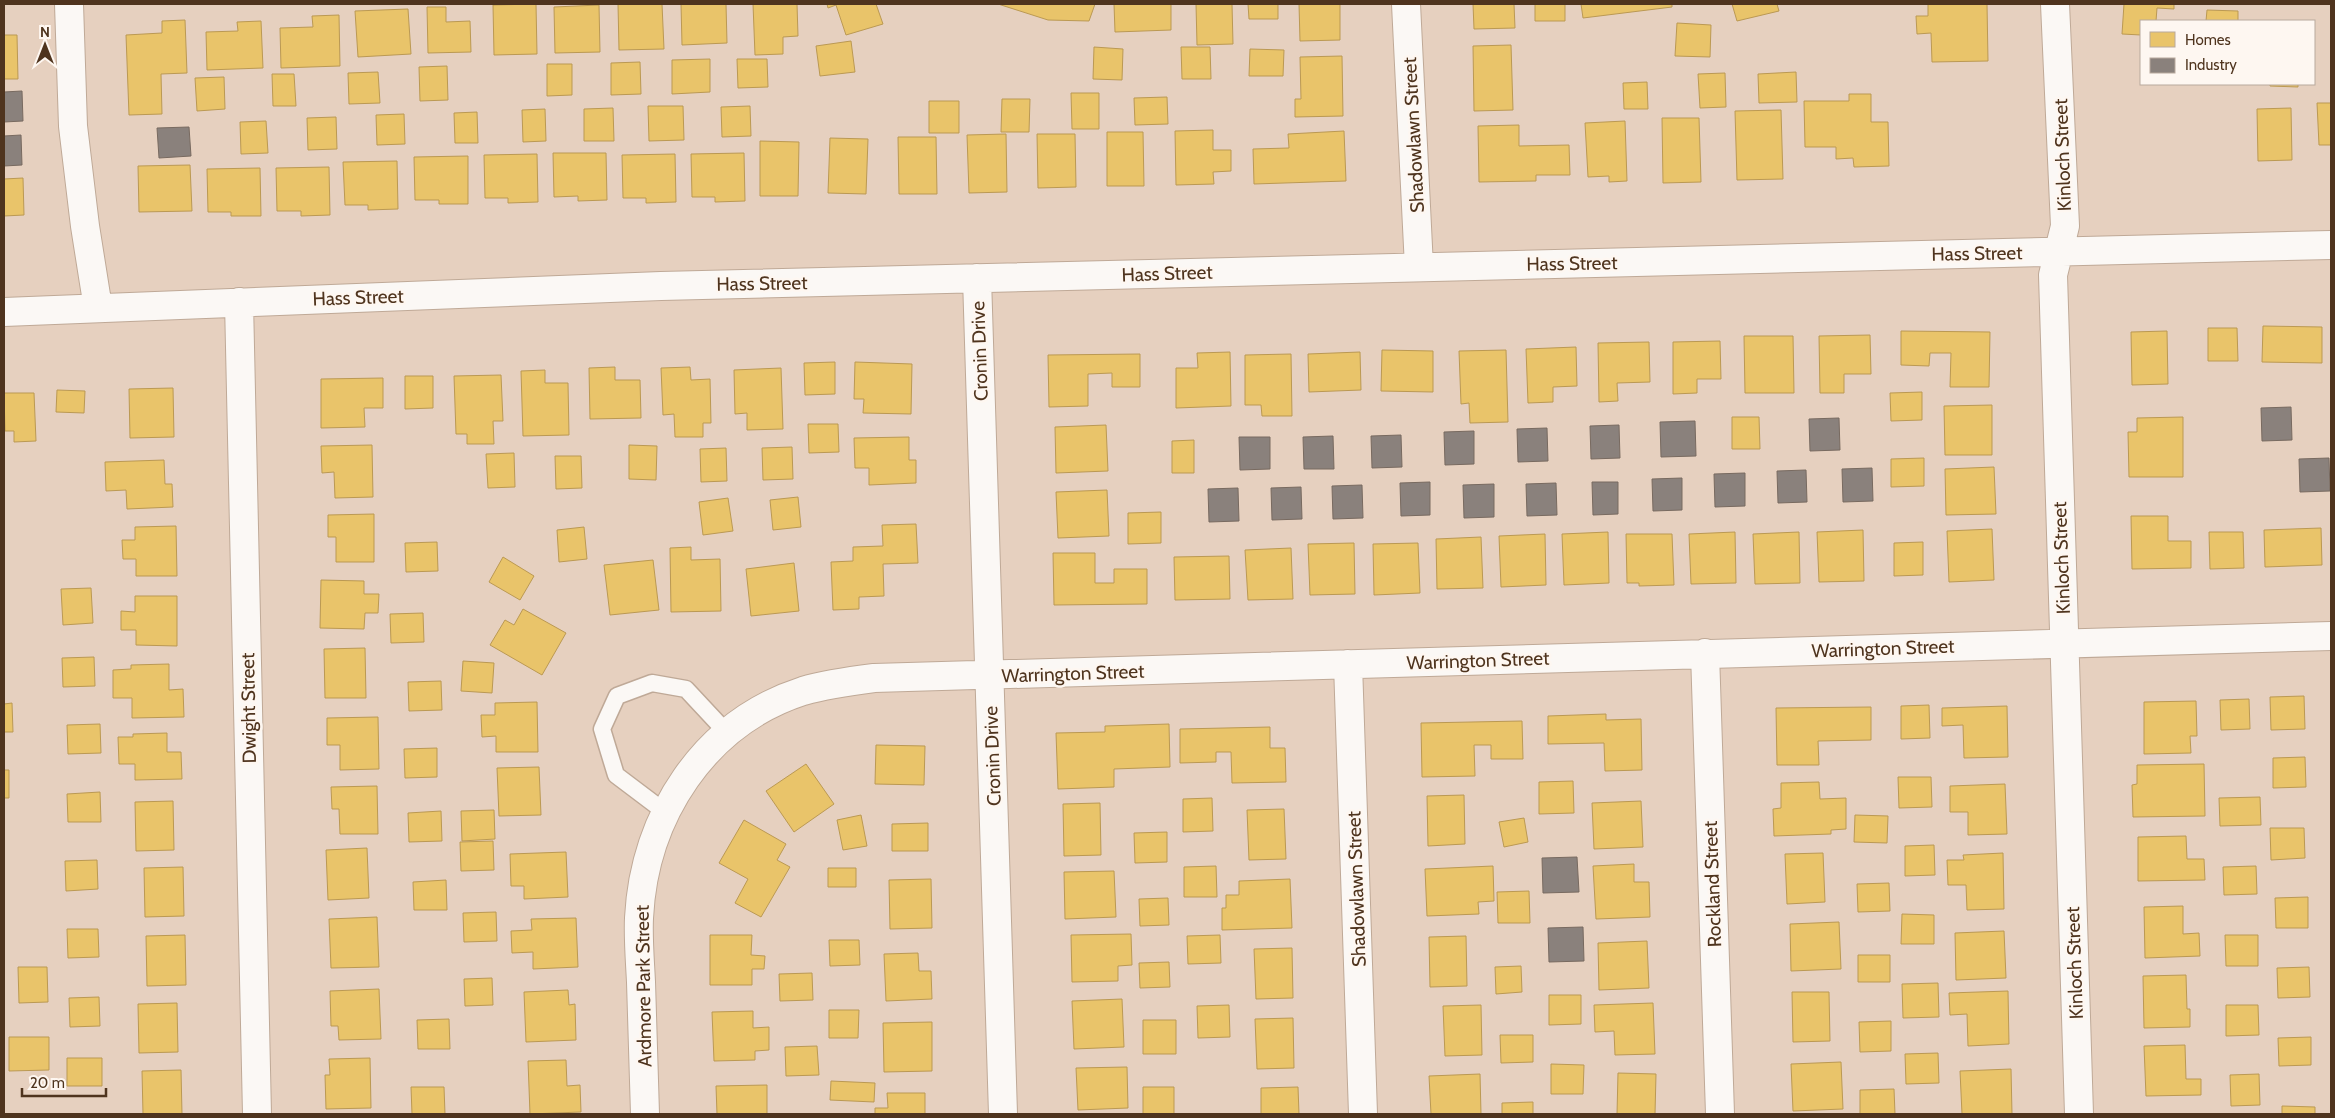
<svg xmlns="http://www.w3.org/2000/svg" width="2335" height="1118" viewBox="0 0 2335 1118" font-family="Cabin,sans-serif">
<rect width="100%" height="100%" fill="#e6d0bf"/>
<path fill="#e9c46a" stroke="#bb9953" d="M536,4L537,54L494,55L493,5Z
M618,4H662L664,49L619,50Z
M681,4H726L727,43L682,45Z
M753,4H797L798,36L783,37V54L755,55Z
M827,4H876L883,24L846,35L836,5L828,8Z
M998,4H1095L1089,21L1048,20Z
M1114,4H1171V30L1115,32Z
M1196,4H1232L1233,44L1197,45Z
M1248,4H1278V19H1249Z
M1299,4H1340V40L1300,41Z
M1473,4H1514L1515,28L1474,29Z
M1535,4H1565V21H1535Z
M1581,4H1672V7L1583,18Z
M1732,4H1777L1779,11L1737,21Z
M1928,4H1987L1988,61L1932,62L1931,33L1917,34L1916,16H1928Z
M2124,4H2174V9L2157,8L2156,21H2141V35L2122,34Z
M599,5L600,52L555,53L554,7Z
M427,7H446V22L470,21L471,52L428,53Z
M408,9L411,54L358,57L355,11Z
M2207,10L2238,11V21H2206Z
M339,15L340,66L281,68L280,28L313,27L312,16Z
M185,20L187,73L161,74L162,114L129,115L126,35L162,33V21Z
M261,21L263,68L207,70L206,32L238,31L237,22Z
M1677,23L1711,25L1710,57L1675,56Z
M4,35H17L18,79H4Z
M851,41L855,72L820,76L816,46Z
M1511,45L1513,110L1474,111L1473,46Z
M1094,47L1123,49L1122,80L1093,79Z
M1181,47H1210L1211,79H1182Z
M1250,49L1284,50L1283,76H1249Z
M1342,56L1343,116L1295,117V99H1301L1300,57Z
M710,59V92L672,94V60Z
M737,59H767L768,87L738,88Z
M640,62L641,94L611,95V63Z
M547,64H572V95L547,96Z
M447,66L448,100L420,101L419,67Z
M378,72L380,103L349,104L348,73Z
M1796,72L1797,102L1759,103L1758,74Z
M1725,73L1726,107L1700,108L1698,74Z
M272,74H294L296,106H273Z
M224,77L225,109L197,111L195,78Z
M1647,82L1648,109H1624L1623,83Z
M2270,84H2298V87L2270,86Z
M1071,93H1099V129H1072Z
M1849,94H1871V122H1888L1889,166L1854,167L1853,158L1836,159V147H1805L1804,101H1849Z
M1167,97L1168,124L1135,125L1134,98Z
M1002,99H1030L1029,132H1001Z
M929,101H959V133H929Z
M2317,103H2331V145H2319Z
M648,106H683L684,140L649,141Z
M750,106L751,136L722,137L721,107Z
M613,108L614,141H584V109Z
M2291,108L2292,160L2258,161L2257,109Z
M545,109L546,141L523,142L522,110Z
M1781,110L1783,179L1737,180L1735,111Z
M477,112L478,143H455L454,113Z
M404,114L405,144L377,145L376,115Z
M336,117L337,149L308,150L307,118Z
M1662,118H1699L1701,182L1663,183Z
M266,121L268,153L241,154L240,122Z
M1625,121L1627,181L1609,182V176L1588,177L1585,123Z
M1519,125V146L1569,145L1570,175H1536V181L1479,182L1478,126Z
M1213,130V150H1231V171L1213,172L1214,184L1176,185L1175,131Z
M1344,131L1346,181L1254,184L1253,149L1289,148L1288,134Z
M1107,132H1143L1144,186H1107Z
M1006,134L1007,192L969,193L967,135Z
M1037,134H1075L1076,187L1038,188Z
M898,137H936L937,194H899Z
M830,138L868,139L866,194L828,193Z
M760,141L799,142L798,196H760Z
M553,153H606L607,200L578,201V196L554,197Z
M744,153L745,201L715,202V197H692L691,154Z
M537,154L538,202L508,203V198H485L484,155Z
M675,154L676,202L646,203V198H623L622,155Z
M468,156V204H439V200H415L414,157Z
M397,161L398,209L368,210V205H345L343,162Z
M190,165L192,211L139,212L138,166Z
M329,167L330,215L301,216V211H277L276,168Z
M260,168L261,216H231V212H208L207,169Z
M23,178L24,215L4,216V222V179Z
M2263,326L2322,327V363L2262,362Z
M2208,328H2237L2238,361H2208Z
M1901,331L1990,332L1989,387H1950L1951,353H1930L1929,366L1901,365Z
M2167,331L2168,384L2132,385L2131,332Z
M1870,335L1871,374H1844V393H1820L1819,336Z
M1744,336H1793L1794,393H1745Z
M1720,341L1721,379H1697V393L1673,394V342Z
M1649,342L1650,382L1617,383L1618,401L1599,402L1598,343Z
M1576,347L1577,386L1553,387V402L1528,403L1526,349Z
M1382,350L1433,351V392L1381,391Z
M1506,350L1508,422L1470,423L1469,403L1461,404L1459,351Z
M1230,352L1231,406L1176,408V368H1198L1197,353Z
M1360,352L1361,390L1309,392L1308,354Z
M1140,354V387H1112V373L1088,374V406L1049,407L1048,355Z
M1291,354L1292,416H1262L1261,405H1245V355Z
M835,362V394L805,395L804,363Z
M855,362L912,364L911,414L863,413L864,399H854Z
M615,367V380H640L641,418L590,419L589,368Z
M690,367L691,380L710,379L711,423H703V437H675L674,414L663,415L661,368Z
M781,368L783,429L747,430V413L735,414L734,370Z
M545,370V383H568L569,435L523,436L521,371Z
M501,375L503,421H493L494,444H467V434H456L454,376Z
M405,376H433V408L405,409Z
M383,378V408H364L365,427L321,428V379Z
M173,388L174,437L130,438L129,389Z
M57,390L85,391L84,413L56,412Z
M1922,392V420L1891,421L1890,393Z
M4,393H34L36,441L14,442V431H5Z
M1992,405V455H1945L1944,406Z
M1732,417H1759L1760,449H1732Z
M2183,417V477H2129L2128,432H2137V418Z
M808,424H838L839,452L809,453Z
M1106,425L1108,471L1056,473L1055,427Z
M909,437V460H916V483L869,485V468H855L854,438Z
M1194,440V473H1172V441Z
M372,445L373,497L335,498L334,472L322,473L321,446Z
M629,445L657,446L656,480L629,479Z
M792,447L793,479L763,480L762,448Z
M726,448L727,481L701,482L700,449Z
M514,453L515,487L488,488L486,454Z
M555,456H581L582,488L556,489Z
M1924,458V486L1891,487V459Z
M164,460L165,484H172L173,507L127,509L126,490L106,491L105,462Z
M1994,467L1996,514L1946,515L1945,469Z
M1107,490L1109,536L1058,538L1056,492Z
M798,497L801,527L773,530L770,500Z
M728,498L733,531L703,535L699,502Z
M1161,512V543L1128,544V513Z
M374,514V562H336V537H328V515Z
M2131,516H2168V541H2191V568L2132,569Z
M916,524L918,563L883,564L884,596L859,597V609L833,610L831,562L853,561V547L883,546L882,525Z
M176,526L177,576H136V559H123L122,540H135V527Z
M584,527L587,559L559,562L557,530Z
M2321,528L2322,565L2265,567L2264,530Z
M1992,529L1994,580L1949,582L1947,531Z
M1863,530L1864,581L1819,582L1817,532Z
M1608,532L1609,583L1564,585L1562,534Z
M1735,532L1736,583L1691,584L1689,534Z
M1799,532L1800,583L1755,584L1753,534Z
M2209,532H2243L2244,568L2210,569Z
M1545,534L1546,585L1501,587L1499,536Z
M1626,534H1672L1674,585L1639,586V583H1627Z
M1481,537L1483,588L1437,589L1436,539Z
M437,542L438,571L406,572L405,543Z
M1923,542V575L1894,576V543Z
M1354,543L1355,594L1310,595L1308,544Z
M1418,543L1420,593L1374,595L1373,544Z
M691,547V560L720,559L721,611L671,612L670,548Z
M1291,548L1293,599L1248,600L1245,550Z
M1053,553H1095V583H1114V569H1147V604L1054,605Z
M1229,556L1230,599L1175,600L1174,557Z
M503,557L534,576L520,600L489,582Z
M653,560L659,610L610,615L604,565Z
M794,563L799,611L751,616L746,569Z
M321,580L364,581V594H379L378,613H365L364,629L320,628Z
M91,588L93,623L63,625L61,589Z
M135,596H177V646L136,645V630H121V611L135,612Z
M523,609L566,633L542,675L490,645L505,620L514,625Z
M423,613L424,642L391,643L390,614Z
M365,648L366,698H325L324,649Z
M94,657L95,686L63,687L62,658Z
M463,661L494,663L492,693L461,691Z
M169,664V690L183,689L184,717L132,718V698H113V670L131,669V665Z
M441,681L442,710L409,711L408,682Z
M2304,696L2305,729L2271,730L2270,697Z
M2249,699L2250,729L2221,730L2220,700Z
M2196,701L2197,736H2190L2191,753L2144,754V702Z
M537,702L538,752H496V736L482,737L481,715H495V703Z
M12,703L13,732H4V704Z
M1929,705L1930,738L1901,739V706Z
M2007,706L2008,757L1964,758L1963,725L1942,726V708Z
M1871,707V740L1818,741L1819,765H1777L1776,708Z
M1606,714V720L1641,719L1642,770L1605,771L1604,743L1548,744V716Z
M378,717L379,769L340,770V745H327V718Z
M1522,721L1523,759H1491V745H1474L1475,776L1422,777L1421,723Z
M100,724L101,753L68,754L67,725Z
M1169,724L1170,767L1114,769V787L1058,789L1056,733L1105,732V726Z
M1270,727V748H1285L1286,782L1232,783L1231,752H1216V762L1180,763V729Z
M167,733V752H181L182,779L135,780V764H119L118,737H133V734Z
M876,745L925,746L924,785L875,784Z
M437,748V777L405,778L404,749Z
M2305,757L2306,787L2273,788V758Z
M806,764L834,804L794,832L766,791Z
M2204,764L2205,816L2133,817L2132,785L2137,784V765Z
M539,767L541,815L499,816L497,768Z
M4,770H9V798H4Z
M1898,777H1931L1932,807L1899,808Z
M1573,781L1574,813L1539,814V782Z
M1819,782L1820,799L1846,798V829L1831,830V834L1774,836L1773,809L1781,808V783Z
M2005,784L2007,834L1968,835V812H1950V786Z
M377,786L378,834H340L339,809H332L331,787Z
M100,792L101,822H68L67,794Z
M1464,795L1465,844L1428,846L1427,796Z
M2260,797L2261,825L2220,826L2219,798Z
M1212,798L1213,831L1183,832V799Z
M173,801L174,850L136,851L135,802Z
M1641,801L1643,847L1594,849L1592,803Z
M1100,803L1101,855L1064,856L1063,804Z
M1284,809L1286,859L1249,860L1247,810Z
M494,810L495,839L462,841L461,811Z
M441,811L442,841L409,842L408,813Z
M861,815L867,846L843,850L837,820Z
M1855,815L1888,816L1887,843L1854,842Z
M1524,818L1528,842L1504,847L1499,822Z
M744,820L786,844L777,860L790,867L761,917L735,903L748,879L719,863Z
M928,823V851H892V824Z
M2270,828H2304L2305,858L2271,860Z
M1167,832V862L1135,863L1134,833Z
M2186,836L2187,859H2204L2205,880L2138,881V837Z
M493,841L494,870L461,871L460,842Z
M1934,845L1935,875L1905,876V846Z
M367,848L369,898L328,900L326,850Z
M566,852L568,897L524,899V886H511L510,854Z
M1823,853L1825,902L1787,904L1785,854Z
M2003,853L2004,909L1967,910L1966,885H1948L1947,860H1964L1963,855Z
M97,860L98,889L66,891L65,861Z
M1634,864V882H1649L1650,917L1596,919L1593,866Z
M1216,866L1217,897H1184V867Z
M1493,866L1494,901L1478,902L1479,914L1427,916L1425,869Z
M2256,866L2257,894L2224,895L2223,867Z
M183,867L184,916L145,917L144,868Z
M828,868H856V887H828Z
M1114,871L1116,917L1065,919L1064,872Z
M931,879L932,928L890,929L889,880Z
M1290,879L1292,928L1222,930V908H1226V895H1239V881Z
M446,880L447,910H414L413,882Z
M1889,883L1890,911L1858,912L1857,884Z
M1529,891L1530,923H1498L1497,892Z
M2308,897V928H2276L2275,898Z
M1168,898L1169,925L1140,926L1139,899Z
M2183,906V934L2199,933L2200,956L2145,958L2144,907Z
M496,912L497,941L464,942L463,913Z
M1902,914L1934,915V944H1901Z
M377,917L379,967L331,968L329,919Z
M576,918L578,967L533,969V952L512,953L511,931L532,930L531,919Z
M1839,922L1841,969L1791,971L1790,924Z
M67,929H98L99,957L68,958Z
M2004,931L2006,978L1956,980L1955,933Z
M1131,934L1132,965L1118,966V981L1072,982L1071,935Z
M185,935L186,985L147,986L146,936Z
M710,935H752L751,955L765,956L764,969H752V985H710Z
M1220,935L1221,963L1188,964L1187,936Z
M2225,935H2258V966H2226Z
M1466,936L1467,986L1430,987L1429,937Z
M829,940H859L860,965L830,966Z
M1647,941L1649,988L1599,990L1598,943Z
M1292,948L1293,998L1256,999L1254,949Z
M918,953L919,971H931L932,999L886,1001L884,954Z
M1858,955H1890V982H1858Z
M1169,962L1170,987L1140,988L1139,963Z
M1521,966L1522,992L1496,994L1495,967Z
M18,967H47L48,1002L19,1003Z
M2309,967L2310,997L2278,998L2277,968Z
M812,973L813,1000L780,1001L779,974Z
M2186,975L2187,1009H2190V1027L2144,1028L2143,976Z
M492,978L493,1005L465,1006L464,979Z
M1938,983L1939,1017L1903,1018L1902,984Z
M379,989L381,1039L339,1040L338,1026H331L330,991Z
M568,990L569,1005L575,1004L576,1040L526,1042L524,992Z
M2008,991L2009,1044L1968,1046L1967,1014L1950,1015L1949,993Z
M1792,992H1829L1830,1041L1793,1042Z
M1549,995H1581V1024L1549,1025Z
M99,997L100,1026L70,1027L69,998Z
M1122,999L1124,1047L1074,1049L1072,1001Z
M177,1003L178,1052L139,1053L138,1004Z
M1653,1003L1655,1054L1615,1055L1614,1031L1595,1032L1594,1005Z
M1229,1005L1230,1037L1198,1038L1197,1006Z
M1481,1005L1482,1055L1445,1056L1443,1006Z
M2226,1005H2258L2259,1035L2226,1036Z
M829,1010H859L858,1038H829Z
M753,1011V1028L769,1027V1050L755,1051V1060L714,1061L712,1012Z
M1293,1018L1294,1068L1257,1069L1255,1019Z
M449,1019L450,1049H418L417,1020Z
M1143,1020H1176V1054H1143Z
M1891,1021V1051L1860,1052L1859,1022Z
M932,1022V1071L884,1072L883,1023Z
M1500,1035H1533V1062L1501,1063Z
M9,1037H49V1070L9,1071Z
M2311,1037V1065L2279,1066L2278,1038Z
M2185,1045L2186,1079H2201V1095L2146,1096L2144,1046Z
M817,1046L819,1075L786,1076L785,1047Z
M1938,1053L1939,1083L1906,1084L1905,1054Z
M67,1058H102V1086H67Z
M370,1058L371,1108L326,1109L325,1075H330L329,1059Z
M566,1060L567,1086L580,1085L581,1112L530,1114L528,1061Z
M1841,1062L1843,1109L1793,1111L1791,1064Z
M1551,1064L1584,1065L1583,1094H1551Z
M1127,1067L1128,1108L1078,1110L1076,1068Z
M2011,1069L2012,1114H1962L1960,1071Z
M181,1070L182,1114H143L142,1071Z
M1618,1073L1656,1074L1655,1114H1617Z
M1480,1074L1481,1114H1431L1429,1076Z
M2259,1074L2260,1105L2231,1106L2230,1075Z
M831,1081L875,1083L874,1102L830,1100Z
M767,1085V1114H717L716,1086Z
M411,1087H444L445,1114H412Z
M1143,1087H1174V1114H1143Z
M1298,1087L1299,1114H1261V1088Z
M1894,1089L1895,1114H1860V1090Z
M887,1093H925V1114H875V1108H888Z
M1533,1102V1114H1502V1103Z
M2282,1106L2315,1107V1114H2282Z"/>
<path fill="#8a817c" stroke="#786a60" d="M22,91L23,121L4,122V92Z
M189,127L191,156L159,158L157,128Z
M21,135L22,165L4,166V136Z
M2291,407L2292,440L2262,441L2261,408Z
M1839,418L1840,450L1810,451L1809,419Z
M1695,421L1696,456L1661,457L1660,422Z
M1619,425L1620,458L1591,459L1590,426Z
M1547,428L1548,461L1518,462L1517,429Z
M1474,431V464L1445,465L1444,432Z
M1401,435L1402,467L1372,468L1371,436Z
M1333,436L1334,469H1304L1303,437Z
M1239,437H1270V469L1240,470Z
M2329,458L2330,491L2300,492L2299,459Z
M1872,468L1873,501L1843,502L1842,469Z
M1806,470L1807,502L1778,503L1777,471Z
M1745,473V506L1715,507L1714,474Z
M1682,478V510L1653,511L1652,479Z
M1430,482V515L1401,516L1400,483Z
M1592,482H1618V514L1593,515Z
M1556,483L1557,515L1527,516L1526,484Z
M1494,484V517L1464,518L1463,485Z
M1362,485L1363,518L1333,519L1332,486Z
M1301,487L1302,519L1272,520L1271,488Z
M1238,488L1239,521L1209,522L1208,489Z
M1577,857L1579,892L1543,893L1542,858Z
M1583,927L1584,961L1549,962L1548,928Z"/>
<g fill="none" stroke-linecap="round" stroke-linejoin="round">
<g stroke="#bfa997" stroke-width="19">
<path id="lane" d="M665,812L616,775L602,729L617,696L652,683L686,689L728,734"/>
</g>
<g stroke="#bfa997" stroke-width="30">
<path id="street" d="M69,4L73,126L85,226L98,308
M1406,4L1419,267
M2055,4L2065,226L2053,275L2079,1114
M977,278L1003,1114
M239,302L257,1114
M4,312L661,286L2331,245
M1705,653L1720,1114
M1348,664L1363,1114
M645,1114C644,1070 642,1026 641,982C640,961 638,939 639,918C644,816 704,723 803,691C827,684 850,681 874,678L2331,636"/>
</g>
<use href="#lane" stroke="#fbf8f5" stroke-width="16"/>
<use href="#street" stroke="#fbf8f5" stroke-width="28"/>
</g>
<g text-anchor="middle" stroke-width="5" stroke-linejoin="round" paint-order="stroke">
<g font-size="19" fill="#4f341e" stroke="#fef7f1">
<text transform="translate(1413 135) rotate(-93)" y="7">Shadowlawn Street</text>
<text transform="translate(2062 155) rotate(-92)" y="7">Kinloch Street</text>
<text transform="translate(1977 253) rotate(-1)" y="7">Hass Street</text>
<text transform="translate(1572 263) rotate(-1)" y="7">Hass Street</text>
<text transform="translate(1167 273) rotate(-2)" y="7">Hass Street</text>
<text transform="translate(762 283) rotate(-1)" y="7">Hass Street</text>
<text transform="translate(358 297) rotate(-2)" y="7">Hass Street</text>
<text transform="translate(979 351) rotate(-92)" y="7">Cronin Drive</text>
<text transform="translate(2061 558) rotate(-92)" y="7">Kinloch Street</text>
<text transform="translate(1883 648) rotate(-2)" y="7">Warrington Street</text>
<text transform="translate(1478 660) rotate(-2)" y="7">Warrington Street</text>
<text transform="translate(1073 673) rotate(-2)" y="7">Warrington Street</text>
<text transform="translate(248 708) rotate(-91)" y="7">Dwight Street</text>
<text transform="translate(992 756) rotate(-92)" y="7">Cronin Drive</text>
<text transform="translate(1712 884) rotate(-92)" y="7">Rockland Street</text>
<text transform="translate(1356 889) rotate(-92)" y="7">Shadowlawn Street</text>
<text transform="translate(2074 963) rotate(-92)" y="7">Kinloch Street</text>
<text transform="translate(643 986) rotate(-91)" y="7">Ardmore Park Street</text>
</g>
</g>
<rect width="2335" height="1118" fill="none" stroke="#4f341e" stroke-width="10"/>
<rect x="2140" y="20" width="175" height="65" fill="#fef7f1" stroke="#b8a99d"/>
<rect x="2150" y="32" width="25" height="15" fill="#e9c46a" stroke="#b8a99d"/>
<text x="2185" y="45" font-size="15" fill="#4f341e">Homes</text>
<rect x="2150" y="58" width="25" height="15" fill="#8a817c" stroke="#b8a99d"/>
<text x="2185" y="70" font-size="15" fill="#4f341e">Industry</text>
<g transform="translate(45 45)" stroke="#fef7f1" stroke-width="4" paint-order="stroke">
<path d="M0-4L9 19L0 12L-9 19Z" fill="#4f341e"/>
<text y="-8" font-size="14" font-weight="bold" text-anchor="middle" fill="#4f341e">N</text>
</g>
<path d="M22 1088v8h84v-8" fill="none" stroke="#4f341e" stroke-width="2.5"/>
<text x="30" y="1088" font-size="15" fill="#4f341e" stroke="#fef7f1" stroke-width="4" paint-order="stroke">20 m</text>
</svg>
